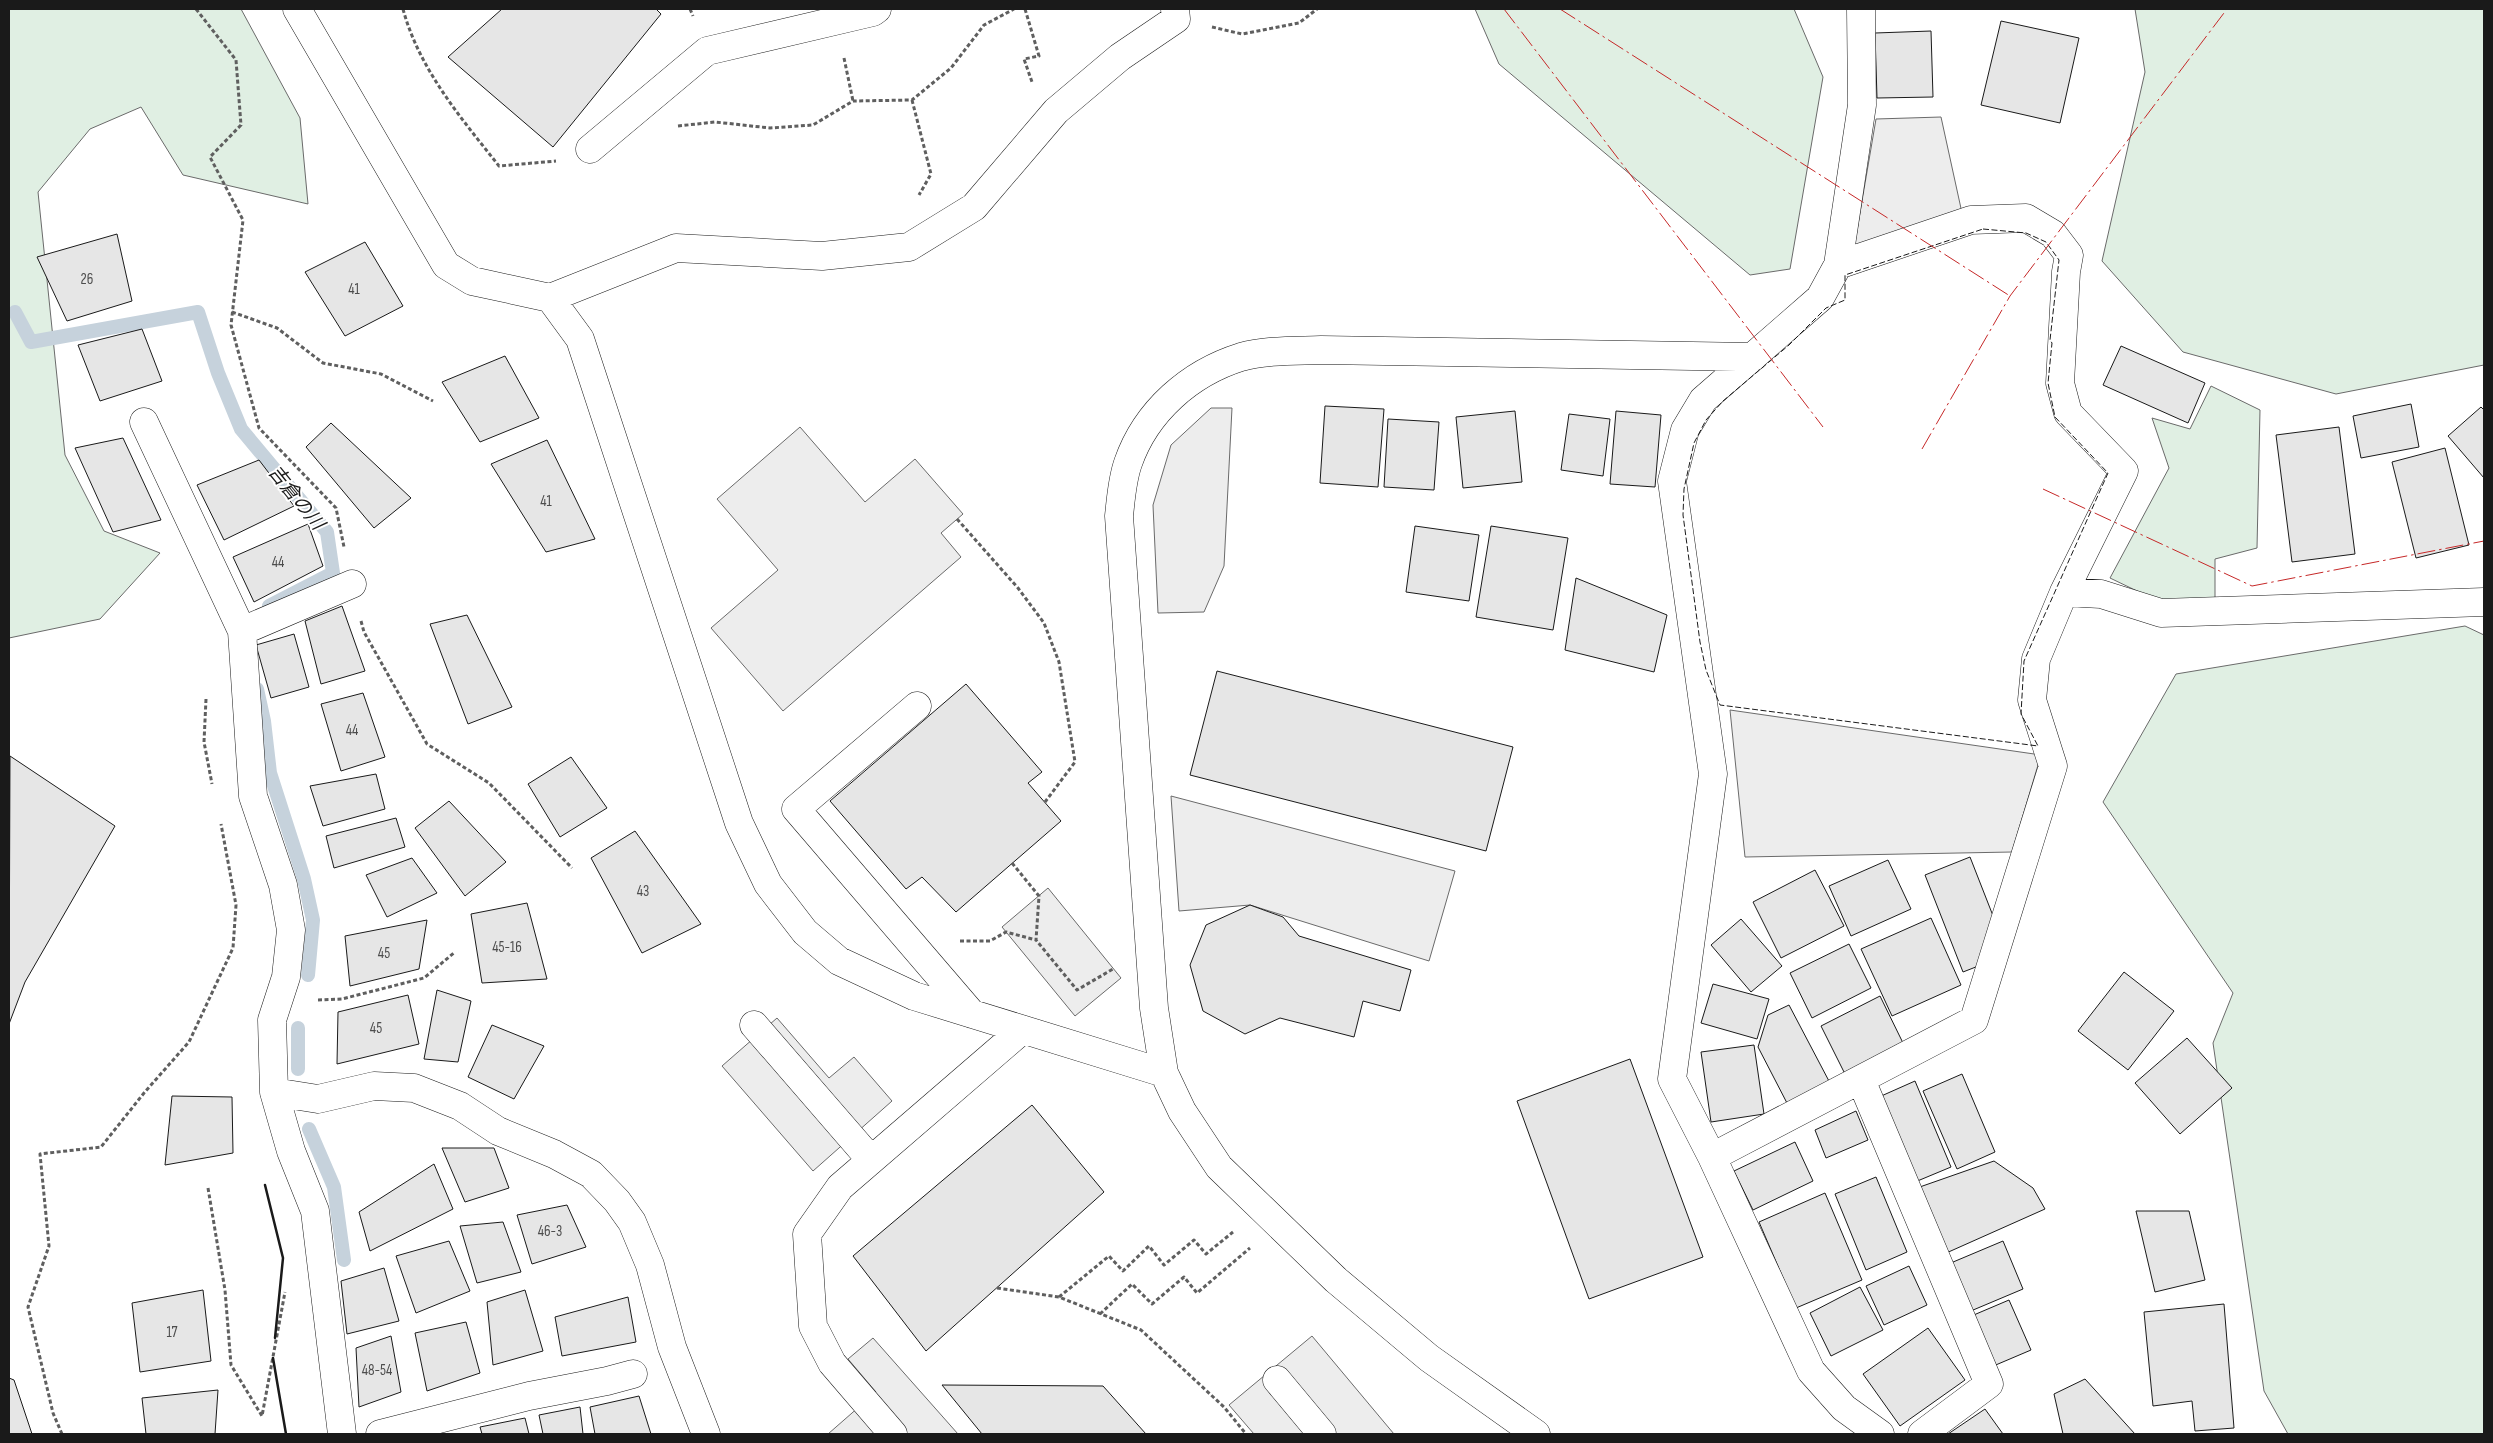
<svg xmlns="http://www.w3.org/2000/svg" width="2493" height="1443" viewBox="0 0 2493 1443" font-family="'Sofia Sans Condensed','Noto Sans JP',sans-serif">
<rect width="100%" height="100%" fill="#fff"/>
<path fill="#e0efe3" stroke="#6a6a6a" d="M9,9H241L300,118L308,204L183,175L141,107L90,129L38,192L65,455L104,531L160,553L100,619L9,638Z
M1475,9H1794L1823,77L1790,269L1750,275L1499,64Z
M2135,9H2484V365L2336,394L2183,352L2102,261L2145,72Z
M2211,386L2260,410L2257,548L2215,559V599L2162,603L2110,578L2169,468L2152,418L2190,429Z
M2465,626L2484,635V1434H2288L2264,1391L2213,1043L2233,993L2103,802L2176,674Z"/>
<path fill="#ededed" stroke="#6a6a6a" d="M1941,117L1962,213L1854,248L1876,119Z
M1211,408H1232L1224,566L1204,612L1158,613L1153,505L1171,445Z
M800,427L865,502L915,459L963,514L941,533L961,557L783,711L711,628L778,570L717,499Z
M1730,710L2041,755L2012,852L1745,857Z
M1171,796L1455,871L1429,961L1250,905L1179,911Z
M1048,888L1121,978L1075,1016L1002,927Z
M777,1018L829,1078L854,1057L892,1101L813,1171L722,1066Z
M1312,1336L1394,1434H1254L1229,1405Z
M873,1338L958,1434H828L876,1392L848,1359Z"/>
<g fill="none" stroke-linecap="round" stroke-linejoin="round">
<path stroke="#c6d2dc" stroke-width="14" d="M15,312L31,342L198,312L218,373L241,429L327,532L333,573L269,606
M257,689L264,721L270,773L304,879L313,920L308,975
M298,1028V1069
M309,1129L334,1187L344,1260"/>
</g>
<path fill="#e6e6e6" stroke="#1a1a1a" d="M502,9H656L661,14L553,147L448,57Z
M2001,21L2079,38L2060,123L1981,105Z
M1931,31L1933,97L1877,98L1875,33Z
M117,234L132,301L67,321L37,257Z
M365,242L403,306L345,336L305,272Z
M142,329L162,381L100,401L78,345Z
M2121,346L2205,383L2188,423L2103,385Z
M505,356L539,418L480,442L442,382Z
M2411,404L2419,447L2361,458L2353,416Z
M1325,406L1384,409L1378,487L1320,483Z
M2481,407L2484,410V478L2448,436Z
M1515,411L1522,482L1463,488L1456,417Z
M1616,411L1661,415L1655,487L1610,484Z
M1569,414L1610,419L1603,476L1561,470Z
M1388,419L1439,422L1434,490L1384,487Z
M331,423L411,498L374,528L306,447Z
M2339,427L2355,554L2292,562L2276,435Z
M123,438L161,520L113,532L75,448Z
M547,440L595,539L546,552L491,464Z
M2445,448L2469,545L2416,558L2392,462Z
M259,460L294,506L224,540L197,485Z
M308,524L323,566L254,602L233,557Z
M1415,526L1479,535L1469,601L1406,592Z
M1491,526L1568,538L1553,630L1476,617Z
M1576,578L1667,615L1654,672L1565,650Z
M342,606L365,671L321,684L305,621Z
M467,615L512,707L468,724L430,624Z
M294,634L309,687L271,698L256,645Z
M1217,671L1513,747L1486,851L1190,775Z
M966,684L1042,772L1028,783L1061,821L956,912L922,877L906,889L830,801Z
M363,693L385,757L341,771L321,704Z
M10,756L115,826L25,982L9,1024Z
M571,757L607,808L560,837L528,784Z
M376,774L385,809L323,826L310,786Z
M449,801L506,862L465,896L415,828Z
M396,818L405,847L334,868L326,836Z
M635,831L701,924L642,953L591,858Z
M1970,857L1997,926L1986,963L1963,972L1925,875Z
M412,858L437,893L387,917L366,875Z
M1888,860L1911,909L1851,936L1829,886Z
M1815,870L1844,926L1781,958L1753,902Z
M527,903L547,979L482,983L471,914Z
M1250,905L1283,917L1299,936L1411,970L1400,1011L1363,1001L1354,1037L1280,1018L1245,1034L1203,1011L1190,965L1206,925Z
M1931,918L1961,985L1892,1016L1861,949Z
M1741,919L1782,966L1751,992L1711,945Z
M427,920L419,969L350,986L345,936Z
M1849,944L1871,988L1812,1018L1790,973Z
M2124,972L2174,1011L2128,1070L2078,1031Z
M1713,984L1769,999L1757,1039L1701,1023Z
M437,990L471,1001L458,1062L424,1059Z
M408,995L419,1044L337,1064L338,1012Z
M1880,996L1904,1045L1845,1074L1821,1026Z
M1789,1005L1830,1083L1788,1105L1758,1047L1768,1015Z
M492,1025L544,1046L514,1099L468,1077Z
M2187,1038L2232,1088L2180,1134L2135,1083Z
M1754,1045L1764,1114L1711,1122L1701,1052Z
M1630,1059L1703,1257L1589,1299L1517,1101Z
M1962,1074L1995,1152L1957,1169L1923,1091Z
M1915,1081L1951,1167L1915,1182L1879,1097Z
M172,1096L232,1097L233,1153L165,1165Z
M1032,1105L1104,1192L926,1351L853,1256Z
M1856,1111L1868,1140L1826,1158L1815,1130Z
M1795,1142L1813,1181L1753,1210L1734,1171Z
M442,1148H494L509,1188L465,1202Z
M1994,1161L2033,1188L2045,1209L1944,1254L1914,1189Z
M434,1164L453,1209L370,1251L359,1212Z
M1876,1177L1907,1252L1866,1270L1835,1194Z
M1825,1193L1862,1280L1796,1308L1759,1222Z
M567,1205L586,1247L532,1264L517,1215Z
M2136,1211H2189L2205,1280L2155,1292Z
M503,1222L521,1272L477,1283L460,1226Z
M449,1241L470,1291L416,1313L396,1256Z
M2003,1241L2023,1289L1966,1313L1946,1265Z
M1909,1266L1927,1305L1884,1325L1866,1286Z
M384,1268L399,1321L347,1334L341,1281Z
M1860,1287L1883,1330L1831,1356L1810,1313Z
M203,1290L211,1361L140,1372L132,1303Z
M525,1290L543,1351L493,1365L487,1302Z
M628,1297L636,1342L562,1356L555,1317Z
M2009,1300L2031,1350L1991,1367L1969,1317Z
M2224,1304L2234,1428L2195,1431L2192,1401L2153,1406L2144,1312Z
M466,1322L480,1373L427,1391L415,1333Z
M1928,1328L1965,1380L1900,1426L1863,1374Z
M391,1336L401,1392L359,1407L356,1348Z
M9,1378L14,1380L32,1434H9Z
M2085,1379L2135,1434H2063L2054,1394Z
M942,1385L1103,1386L1146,1434H982Z
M218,1390L215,1434H146L142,1398Z
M639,1396L651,1434H595L590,1407Z
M580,1407L583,1434H543L539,1415Z
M1985,1409L2003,1434H1948Z
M525,1418L529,1434H482L480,1427Z"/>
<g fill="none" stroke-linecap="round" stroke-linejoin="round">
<g stroke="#1a1a1a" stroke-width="29">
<path id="minor" d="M297,9L446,265L472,281L550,298L580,339L739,823L768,884L805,932L839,961L914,996L1164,1073
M1861,9L1862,105L1838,265L1820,298L1703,400L1685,430L1672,481L1713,774L1672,1079L1712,1157L1811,1371L1844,1408L1880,1434
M590,149L707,51L873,12L877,9
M550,298L676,248L822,256L909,247L974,207L1056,111L1120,57L1176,19L1175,9
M144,422L242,631L253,796L283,885L291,930L286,977L272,1020L274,1092L291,1151L315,1211L342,1434
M2064,592L2101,594L2161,613L2484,602
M242,631L352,584
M917,706L796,809L972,1014
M754,1025L871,1160
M1861,1080L1989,1384L1922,1434
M274,1092L318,1099L374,1086L414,1088L460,1106L498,1131L554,1154L591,1174L617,1201L632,1222L650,1265L672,1347L706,1434
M1712,1157L1974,1020L2053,766L2032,700L2036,659L2064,592L2124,471L2068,413L2060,383L2066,272L2069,255L2053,234L2026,218L1971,220L1838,265
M1277,1380L1322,1434
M380,1434L529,1396L607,1381L633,1374
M893,1434L832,1363L813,1326L807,1234L840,1187L1022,1030
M1536,1434L1429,1358L1336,1280L1219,1167L1182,1111L1164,1073L1154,1008L1119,516C1121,498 1122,480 1128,463C1146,411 1190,373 1241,357C1266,350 1295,351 1321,350L1753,357"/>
</g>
<path stroke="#5f5f5f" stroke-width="3" stroke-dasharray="4 2.5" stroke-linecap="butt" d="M196,9L236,60L241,125L210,157L243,220L231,325L259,428L336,508L344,547
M403,9C419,69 461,118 499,166L556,161
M690,9L693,16
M1025,9L1039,56L1024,59L1032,82
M1212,27L1242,34L1299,23L1317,9
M844,58L853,101
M912,100L931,174L919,195
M678,126L715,122L770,128L813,125L853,101L912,100L951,68L984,25L1014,9
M232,312L277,328L323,363L381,374L433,401
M957,519L1018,588L1044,623L1059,662L1075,762L1045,802
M361,621L364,632L427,744L489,783L572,868
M206,699L204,742L212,784
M1012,863L1039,896L1036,940L1077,990L1113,969
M960,941H990L1006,932L1036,940
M318,1000L342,999L424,978L455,952
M208,1188L225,1290L231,1365L262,1416L285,1292
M997,1288L1059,1297L1141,1330L1224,1407L1246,1434
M1059,1297L1109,1256L1123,1271L1149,1246L1164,1265L1194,1240L1206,1254L1233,1232
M1100,1314L1132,1284L1152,1304L1184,1277L1197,1293L1250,1248
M62,1434L53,1413L28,1307L49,1246L40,1154L101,1147L144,1093L189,1042L233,948L236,905L221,824"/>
<use href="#minor" stroke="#fff" stroke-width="28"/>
<path stroke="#1a1a1a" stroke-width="1" stroke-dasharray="6 2.5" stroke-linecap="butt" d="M1983,229L2026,233L2046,242L2059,260L2050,340L2052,343L2048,383L2055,417L2108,473L2024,661L2021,714L2038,746L1720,705L1706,670L1700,642L1683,515L1684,489L1694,443L1706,420L1723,401L1789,345L1826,308L1845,300V275Z"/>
<path stroke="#1a1a1a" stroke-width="2.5" d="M265,1185L283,1258L275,1338
M273,1358L286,1434"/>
<path stroke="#c62828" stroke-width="1" stroke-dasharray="18 4 2.5 4" stroke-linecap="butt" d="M1504,9L1823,427
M1560,9L2010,296
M1922,449L2010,296L2227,9
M2043,489L2252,586L2484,541"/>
</g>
<g text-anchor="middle" stroke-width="4" stroke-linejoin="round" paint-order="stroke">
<g font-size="15" fill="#4d4d4d">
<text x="87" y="284">26</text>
<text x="354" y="294">41</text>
<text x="546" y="506">41</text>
<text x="278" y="567">44</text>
<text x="352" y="735">44</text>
<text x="643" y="896">43</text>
<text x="507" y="952">45-16</text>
<text x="384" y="958">45</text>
<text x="376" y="1033">45</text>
<text x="550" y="1236">46-3</text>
<text x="172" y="1337">17</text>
<text x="377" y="1375">48-54</text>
</g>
<g font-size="19" font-style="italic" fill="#1a1a1a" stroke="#fff">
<text transform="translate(297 497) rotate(51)" y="7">吉倉の川</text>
</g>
</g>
<rect width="2493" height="1443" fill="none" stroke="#1a1a1a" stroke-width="20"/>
</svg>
